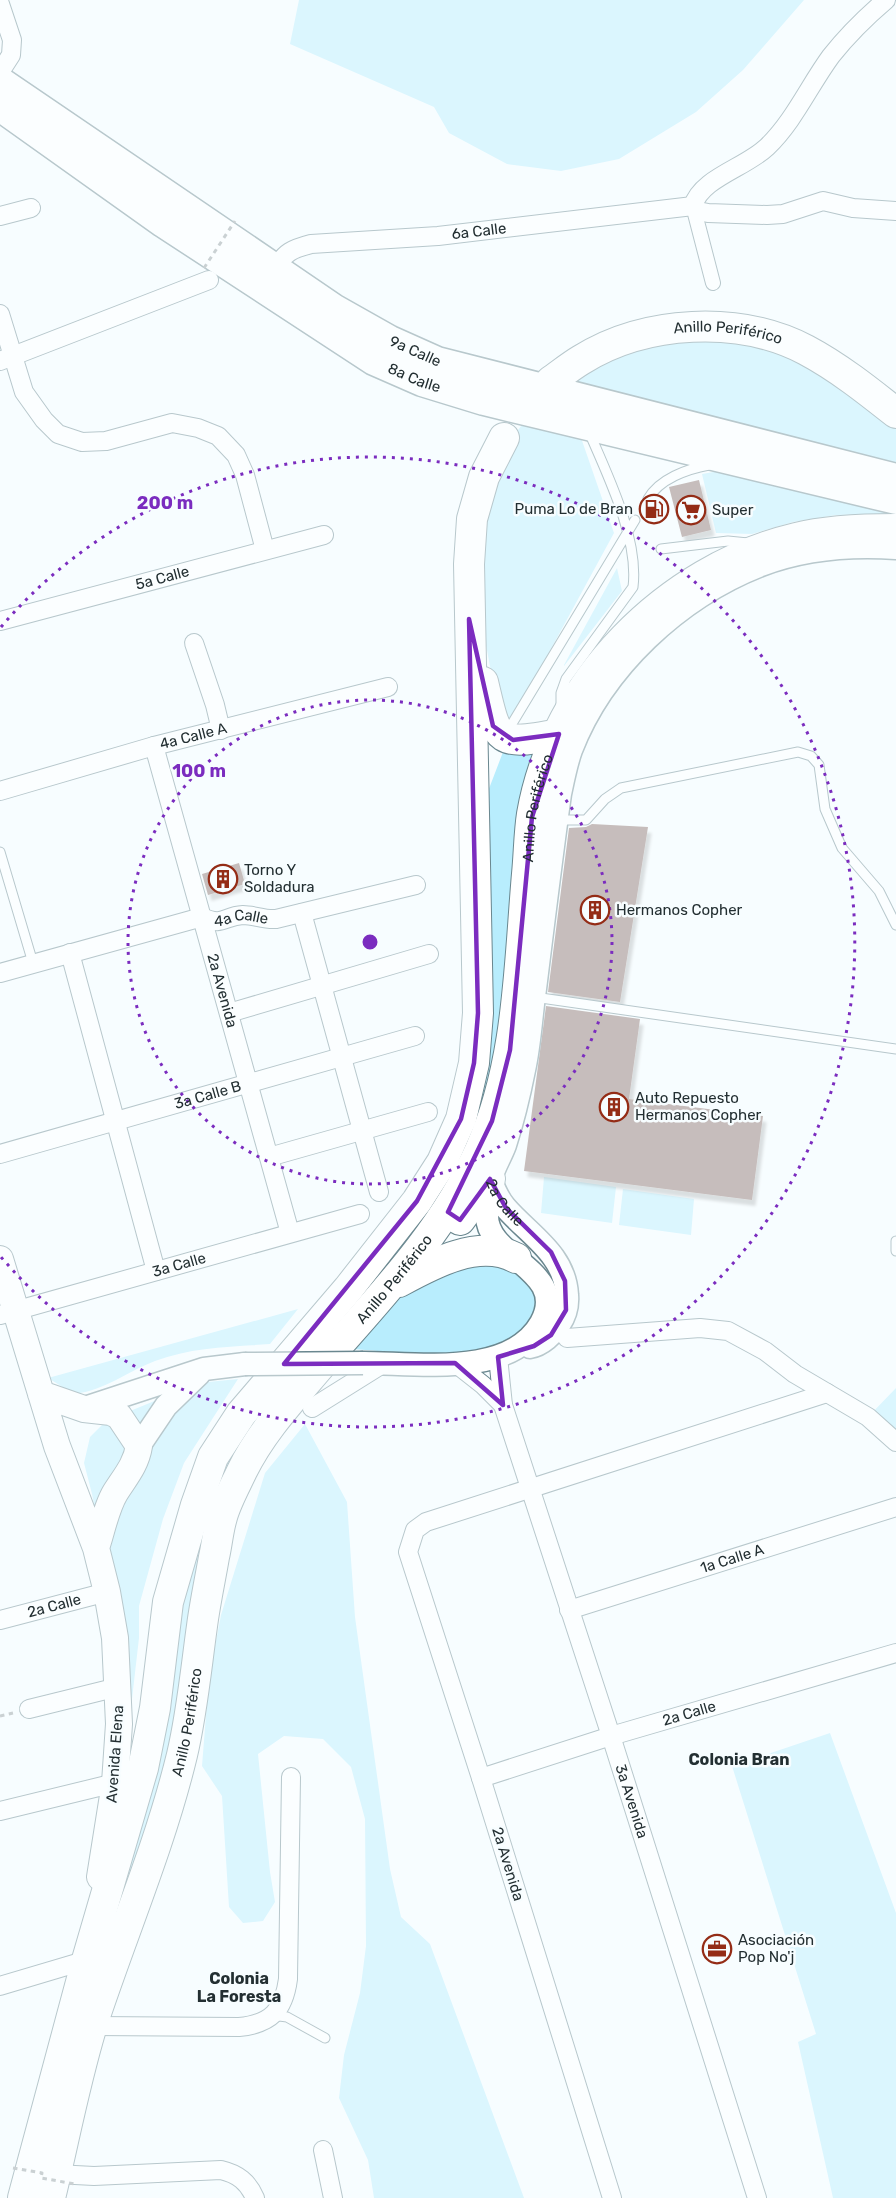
<svg xmlns="http://www.w3.org/2000/svg" width="896" height="2198" viewBox="0 0 896 2198" font-family="Rubik,sans-serif">
<defs>
<filter id="shadow"><feDropShadow dx="3.5" dy="6" stdDeviation="1.5" flood-color="#0004"/></filter>
</defs>
<rect width="100%" height="100%" fill="#f7fdff"/>
<path fill="#b8edfd" d="M299,0H804L743,70L696,112L619,159L561,171L507,164L449,133L434,107L290,44Z
M712,335L801,357L896,427V465L566,385L618,351Z
M527,418L578,429L614,533L509,726L501,725L480,613L482,515L504,449Z
M719,471L896,507V515L881,514L836,515L793,522L752,534L716,533L702,474Z
M617,568L622,591L564,666V665Z
M533,747L542,749L494,1082L449,1192L236,1465L184,1721L38,2166L174,1604L222,1462L464,1147L482,807L503,752Z
M544,1177L616,1187L612,1223L541,1213Z
M623,1189L694,1199L691,1235L619,1225Z
M491,1260C515,1272 538,1278 536,1309C535,1320 527,1327 518,1334C469,1366 407,1352 352,1349L392,1298L425,1277Z
M298,1309L270,1344C231,1347 192,1347 155,1361C126,1372 106,1390 74,1394L48,1378Z
M238,1379L184,1463L163,1519L139,1606V1638L132,1699L92,1494L84,1463L90,1437L106,1421L198,1383Z
M896,1388V1443L867,1418Z
M305,1424L347,1502L355,1617L390,1869L401,1917L430,1944L524,2198H374L368,2160L339,2098L344,2055L360,1993L366,1946L365,1819L351,1767L323,1739L284,1736L258,1754L270,1872L275,1902L263,1921L243,1923L229,1907L222,1796L202,1766L209,1677L221,1615L265,1473Z
M830,1733L896,1913V2198H833L798,2042L816,2034L732,1766Z"/>
<path fill="#8b706a" filter="url(#shadow)" d="M699,480L711,530L682,537L669,487Z
M592,824L648,827L620,1002L548,992L569,828L586,827Z
M239,863L245,884L208,895L202,874Z
M546,1006L640,1019L629,1099L763,1116L752,1200L524,1171Z"/>
<g fill="none" stroke-linecap="round" stroke-linejoin="round">
<g stroke="#6a878f" stroke-width="11">
<path id="service" d="M648,499C659,479 687,469 709,465
M661,549L728,541L748,543
M561,708V693L566,679L633,587C639,539 608,476 589,432
M507,732L635,520
M558,820H586L605,799L621,788L798,752L811,756L819,765L825,809L842,848L879,891L896,925
M0,852L33,963
M534,997L896,1049
M896,1241V1251
M272,2015L287,2017L325,2038"/>
</g>
<g stroke="#6a878f" stroke-width="16">
<path id="pedestrian" d="M693,206L713,283"/>
</g>
<g stroke="#6a878f" stroke-width="20">
<g id="minor">
<path d="M0,4L12,40L11,55L0,72"/>
<path d="M693,206C701,178 745,168 767,147C794,121 809,86 831,56C847,36 866,17 886,0"/>
<path d="M0,216L31,208"/>
<path id="s1" d="M275,269C285,252 292,249 311,244L438,236L693,206L698,211L708,213L767,215L783,214L823,201L853,208L896,211"/>
<path d="M0,314L24,392L44,420L58,434L82,442L106,441L172,423L198,428L218,436L236,455L245,475L265,550"/>
<path d="M0,361L209,280"/>
<path id="s2" d="M0,621L324,535"/>
<path d="M194,643L215,705L221,730"/>
<path id="s3" d="M154,746L290,1233"/>
<path id="s4" d="M0,791L154,746L388,687"/>
<path d="M302,913L379,1192"/>
<path d="M70,953L156,1271"/>
<path id="s5" d="M0,973L202,917C224,927 223,916 243,915C254,915 264,920 276,919L416,885"/>
<path d="M229,1013L429,954"/>
<path id="s6" d="M0,1154L415,1036"/>
<path d="M269,1157L428,1112"/>
<path id="s7" d="M0,1315L360,1214"/>
<path d="M567,1338L700,1328L728,1331L765,1351L795,1374L868,1417L896,1442"/>
<path id="s8" d="M498,1357L503,1405L611,1736L757,2198"/>
<path d="M455,1363L483,1385L503,1405"/>
<path d="M312,1408L384,1363"/>
<path id="s9" d="M569,1610L896,1507"/>
<path id="s10" d="M0,1620L107,1592"/>
<path d="M29,1709L118,1687"/>
<path id="s11" d="M481,1778L611,1736L896,1653"/>
<path d="M0,1811L115,1783"/>
<path d="M0,1986L87,1960"/>
<path d="M92,2026L239,2027C271,2024 284,2010 288,1979L291,1777"/>
<path d="M323,2150L333,2198"/>
<path d="M56,2174L94,2176L221,2170C238,2174 248,2182 255,2198"/>
<path d="M612,2198L481,1778L408,1552L415,1530L426,1522L827,1393"/>
</g>
</g>
<g stroke="#6a878f" stroke-width="25">
<g id="tertiary">
<path id="s12" d="M490,1179C494,1189 498,1199 505,1207C529,1235 565,1254 567,1295C568,1306 565,1316 559,1325C553,1334 542,1345 530,1347"/>
<path d="M363,1363C417,1363 510,1378 541,1323C570,1270 486,1259 487,1215C487,1204 488,1189 491,1178C494,1167 501,1156 505,1145C513,1120 519,1095 524,1070C530,1043 531,1016 535,989C543,924 551,859 560,794C563,780 566,764 571,750C603,667 679,597 761,565C803,549 852,545 896,548"/>
<path d="M85,1408L204,1369L245,1364"/>
<path d="M139,1446L166,1406L199,1374"/>
</g>
</g>
<g stroke="#6a878f" stroke-width="28">
<path id="secondary" d="M0,1259L57,1446L96,1548L107,1592L115,1638L119,1724L115,1783L100,1877
M41,1394L84,1409L111,1412L119,1416L139,1446C136,1465 125,1477 115,1493C106,1508 102,1530 96,1548"/>
</g>
<g stroke="#6a878f" stroke-width="31">
<g id="primary">
<path id="s13" d="M0,81L335,309L390,340L437,361L896,478"/>
<path id="s14" d="M0,107L163,223L374,361L422,382L484,401L896,500"/>
</g>
</g>
<g stroke="#6a878f" stroke-width="32">
<g id="trunk">
<path id="s15" d="M551,381C561,374 571,366 581,360C645,320 739,315 806,350C838,367 867,390 896,413"/>
<path d="M483,682C497,741 495,747 559,734"/>
<path d="M460,1220L490,1179"/>
<path d="M399,1282C432,1264 479,1238 516,1258"/>
<path d="M23,2198L87,1960L143,1768L155,1708L168,1602L196,1505L213,1457L241,1414L348,1289L417,1201L442,1162L461,1119L474,1063L478,1013L469,564L472,519L484,477L504,438"/>
<path id="s16" d="M50,2198C64,2140 75,2080 93,2022C122,1934 160,1846 182,1755C192,1713 196,1669 202,1626C205,1603 210,1580 214,1557C217,1544 218,1530 222,1517C226,1502 235,1486 242,1471C261,1432 291,1400 319,1367C378,1299 443,1233 480,1150C519,1063 519,966 527,874C529,854 529,833 532,814C555,682 667,569 796,538C828,530 863,529 896,529"/>
</g>
</g>
<path stroke="#929b9e" stroke-width="3" stroke-dasharray="4.5 4.5" stroke-linecap="butt" d="M0,1716L13,1713"/>
<use href="#service" stroke="#fff" stroke-width="9"/>
<use href="#pedestrian" stroke="#fff" stroke-width="14"/>
<use href="#minor" stroke="#fff" stroke-width="18"/>
<use href="#tertiary" stroke="#fff" stroke-width="22"/>
<use href="#secondary" stroke="#fff" stroke-width="26"/>
<use href="#primary" stroke="#fff" stroke-width="28"/>
<use href="#trunk" stroke="#fff" stroke-width="30"/>
<g stroke="#6a878f" stroke-width="25" stroke-linecap="butt">
<path id="tertiary-bridge" d="M245,1364L363,1363"/>
</g>
<path stroke="#929b9e" stroke-width="3" stroke-dasharray="4.5 4.5" stroke-linecap="butt" d="M204,268L235,221
M13,2168L42,2173L41,2178L75,2184"/>
<use href="#tertiary-bridge" stroke="#fff" stroke-width="22"/>
</g>
<path d="M0 0H896V2198H0ZM469,619L493,726L513,740L559,734L532,817L510,1050L492,1121L448,1212L460,1220L490,1179L506,1208L551,1252L565,1281L566,1310L551,1335L534,1346L498,1357L503,1405L455,1363L284,1364L417,1201L461,1119L474,1063L478,1013Z" fill="#f7fdff" fill-opacity=".55" fill-rule="evenodd"/>
<path fill="none" stroke="#7b2cbf" stroke-width="4.5" stroke-linejoin="round" d="M469,619L493,726L513,740L559,734L532,817L510,1050L492,1121L448,1212L460,1220L490,1179L506,1208L551,1252L565,1281L566,1310L551,1335L534,1346L498,1357L503,1405L455,1363L284,1364L417,1201L461,1119L474,1063L478,1013Z"/>
<g fill="none" stroke="#7b2cbf" stroke-width="3" stroke-dasharray="3 6">
<circle cx="370" cy="942" r="242"/>
<path d="M1 627A485 485 0 1 1 1 1257"/>
</g>
<defs>
<g id="fuel-ring" transform="scale(1.5)"><circle r="9.5" fill="#f7fdff" stroke="#942c16" stroke-width="1.5"/><path d="M-5.5-6h7V0h2V4h1.3V-2.5L3-4.5l.8-.8L6-3V5H2.5V1h-1V6h-7ZM-4.2-4.7v3.2H.2V-4.7Z" fill="#942c16"/></g>
<g id="supermarket-ring" transform="scale(1.5)"><circle r="9.5" fill="#f7fdff" stroke="#942c16" stroke-width="1.5"/><path d="M-6-5.5h2.5l.6 2H6L4.5 2H-2.5L-4.4-4H-6ZM-1.5 3.2a1.3 1.3 0 1 0 .1 0ZM3 3.2a1.3 1.3 0 1 0 .1 0Z" fill="#942c16"/></g>
<g id="building-ring" transform="scale(1.5)"><circle r="9.5" fill="#f7fdff" stroke="#942c16" stroke-width="1.5"/><path d="M-4-6H4V6H1V3H-1V6H-4ZM-2.5-4.3h1.7v1.8h-1.7ZM.8-4.3h1.7v1.8H.8ZM-2.5-1h1.7V.8h-1.7ZM.8-1h1.7V.8H.8Z" fill="#942c16"/></g>
<g id="office-ring" transform="scale(1.5)"><circle r="9.5" fill="#f7fdff" stroke="#942c16" stroke-width="1.5"/><path d="M-6-3h4V-5.5h4V-3h4V5H-6ZM-1-4.5V-3h2v-1.5ZM-6 0V1H6V0Z" fill="#942c16"/></g>
</defs>
<g fill-rule="evenodd">
<use href="#fuel-ring" x="654" y="509"/>
<use href="#supermarket-ring" x="691" y="510"/>
<use href="#building-ring" x="223" y="879"/>
<use href="#building-ring" x="595" y="910"/>
<use href="#building-ring" x="614" y="1107"/>
<use href="#office-ring" x="717" y="1949"/>
</g>
<g text-anchor="middle" stroke-width="5" stroke-linejoin="round" paint-order="stroke">
<g font-size="15" fill="#232f32" stroke="#f7fdff">
<text dy="5" stroke="none"><textPath href="#s1" startOffset="214">6a Calle</textPath></text>
<text dy="5" stroke="none"><textPath href="#s15" startOffset="190">Anillo Periférico</textPath></text>
<text dy="5" stroke="none"><textPath href="#s13" startOffset="496">9a Calle</textPath></text>
<text dy="5" stroke="none"><textPath href="#s14" startOffset="496">8a Calle</textPath></text>
<text dy="5" stroke="none"><textPath href="#s2" startOffset="168">5a Calle</textPath></text>
<text dy="5" stroke="none"><textPath href="#s4" startOffset="201">4a Calle A</textPath></text>
<text dy="5" stroke="none"><textPath href="#s16" startOffset="1504">Anillo Periférico</textPath></text>
<text dy="5" stroke="none"><textPath href="#s5" startOffset="250">4a Calle</textPath></text>
<text dy="5" stroke="none"><textPath href="#s3" startOffset="254">2a Avenida</textPath></text>
<text dy="5" stroke="none"><textPath href="#s6" startOffset="216">3a Calle B</textPath></text>
<text dy="5" stroke="none"><textPath href="#s12" startOffset="28">2a Calle</textPath></text>
<text dy="5" stroke="none"><textPath href="#s7" startOffset="186">3a Calle</textPath></text>
<text dy="5" stroke="none"><textPath href="#s16" startOffset="1000">Anillo Periférico</textPath></text>
<text dy="5" stroke="none"><textPath href="#s9" startOffset="171">1a Calle A</textPath></text>
<text dy="5" stroke="none"><textPath href="#s10" startOffset="56">2a Calle</textPath></text>
<text dy="5" stroke="none"><textPath href="#s11" startOffset="218">2a Calle</textPath></text>
<text dy="5" stroke="none"><textPath href="#s16" startOffset="496">Anillo Periférico</textPath></text>
<text transform="translate(115 1754) rotate(-86)" y="5">Avenida Elena</text>
<text dy="5" stroke="none"><textPath href="#s8" startOffset="465">3a Avenida</textPath></text>
<text transform="translate(508 1864) rotate(73)" y="5">2a Avenida</text>
</g>
<g font-size="15" fill="#232f32" stroke="#f7fdff" text-anchor="start">
<text x="633" y="514" text-anchor="end">Puma Lo de Bran</text>
<text x="712" y="515">Super</text>
<text x="244" y="875">Torno Y<tspan x="244" dy="17">Soldadura</tspan></text>
<text x="616" y="915">Hermanos Copher</text>
<text x="635" y="1103">Auto Repuesto<tspan x="635" dy="17">Hermanos Copher</tspan></text>
<text x="738" y="1945">Asociación<tspan x="738" dy="17">Pop No'j</tspan></text>
</g>
<g font-size="16" font-weight="bold" fill="#232f32" stroke="#f7fdff">
<text x="739" y="1765">Colonia Bran</text>
<text x="239" y="1984">Colonia<tspan x="239" dy="18">La Foresta</tspan></text>
</g>
</g>
<circle cx="370" cy="942" r="9" fill="#7b2cbf" stroke="#f7fdff" stroke-width="3"/>
<g font-size="18" text-anchor="middle" font-weight="bold" fill="#7b2cbf" stroke="#f7fdff" stroke-width="5" stroke-linejoin="round" paint-order="stroke">
<text x="165" y="509">200 m</text>
<text x="199" y="777">100 m</text>
</g>
</svg>
